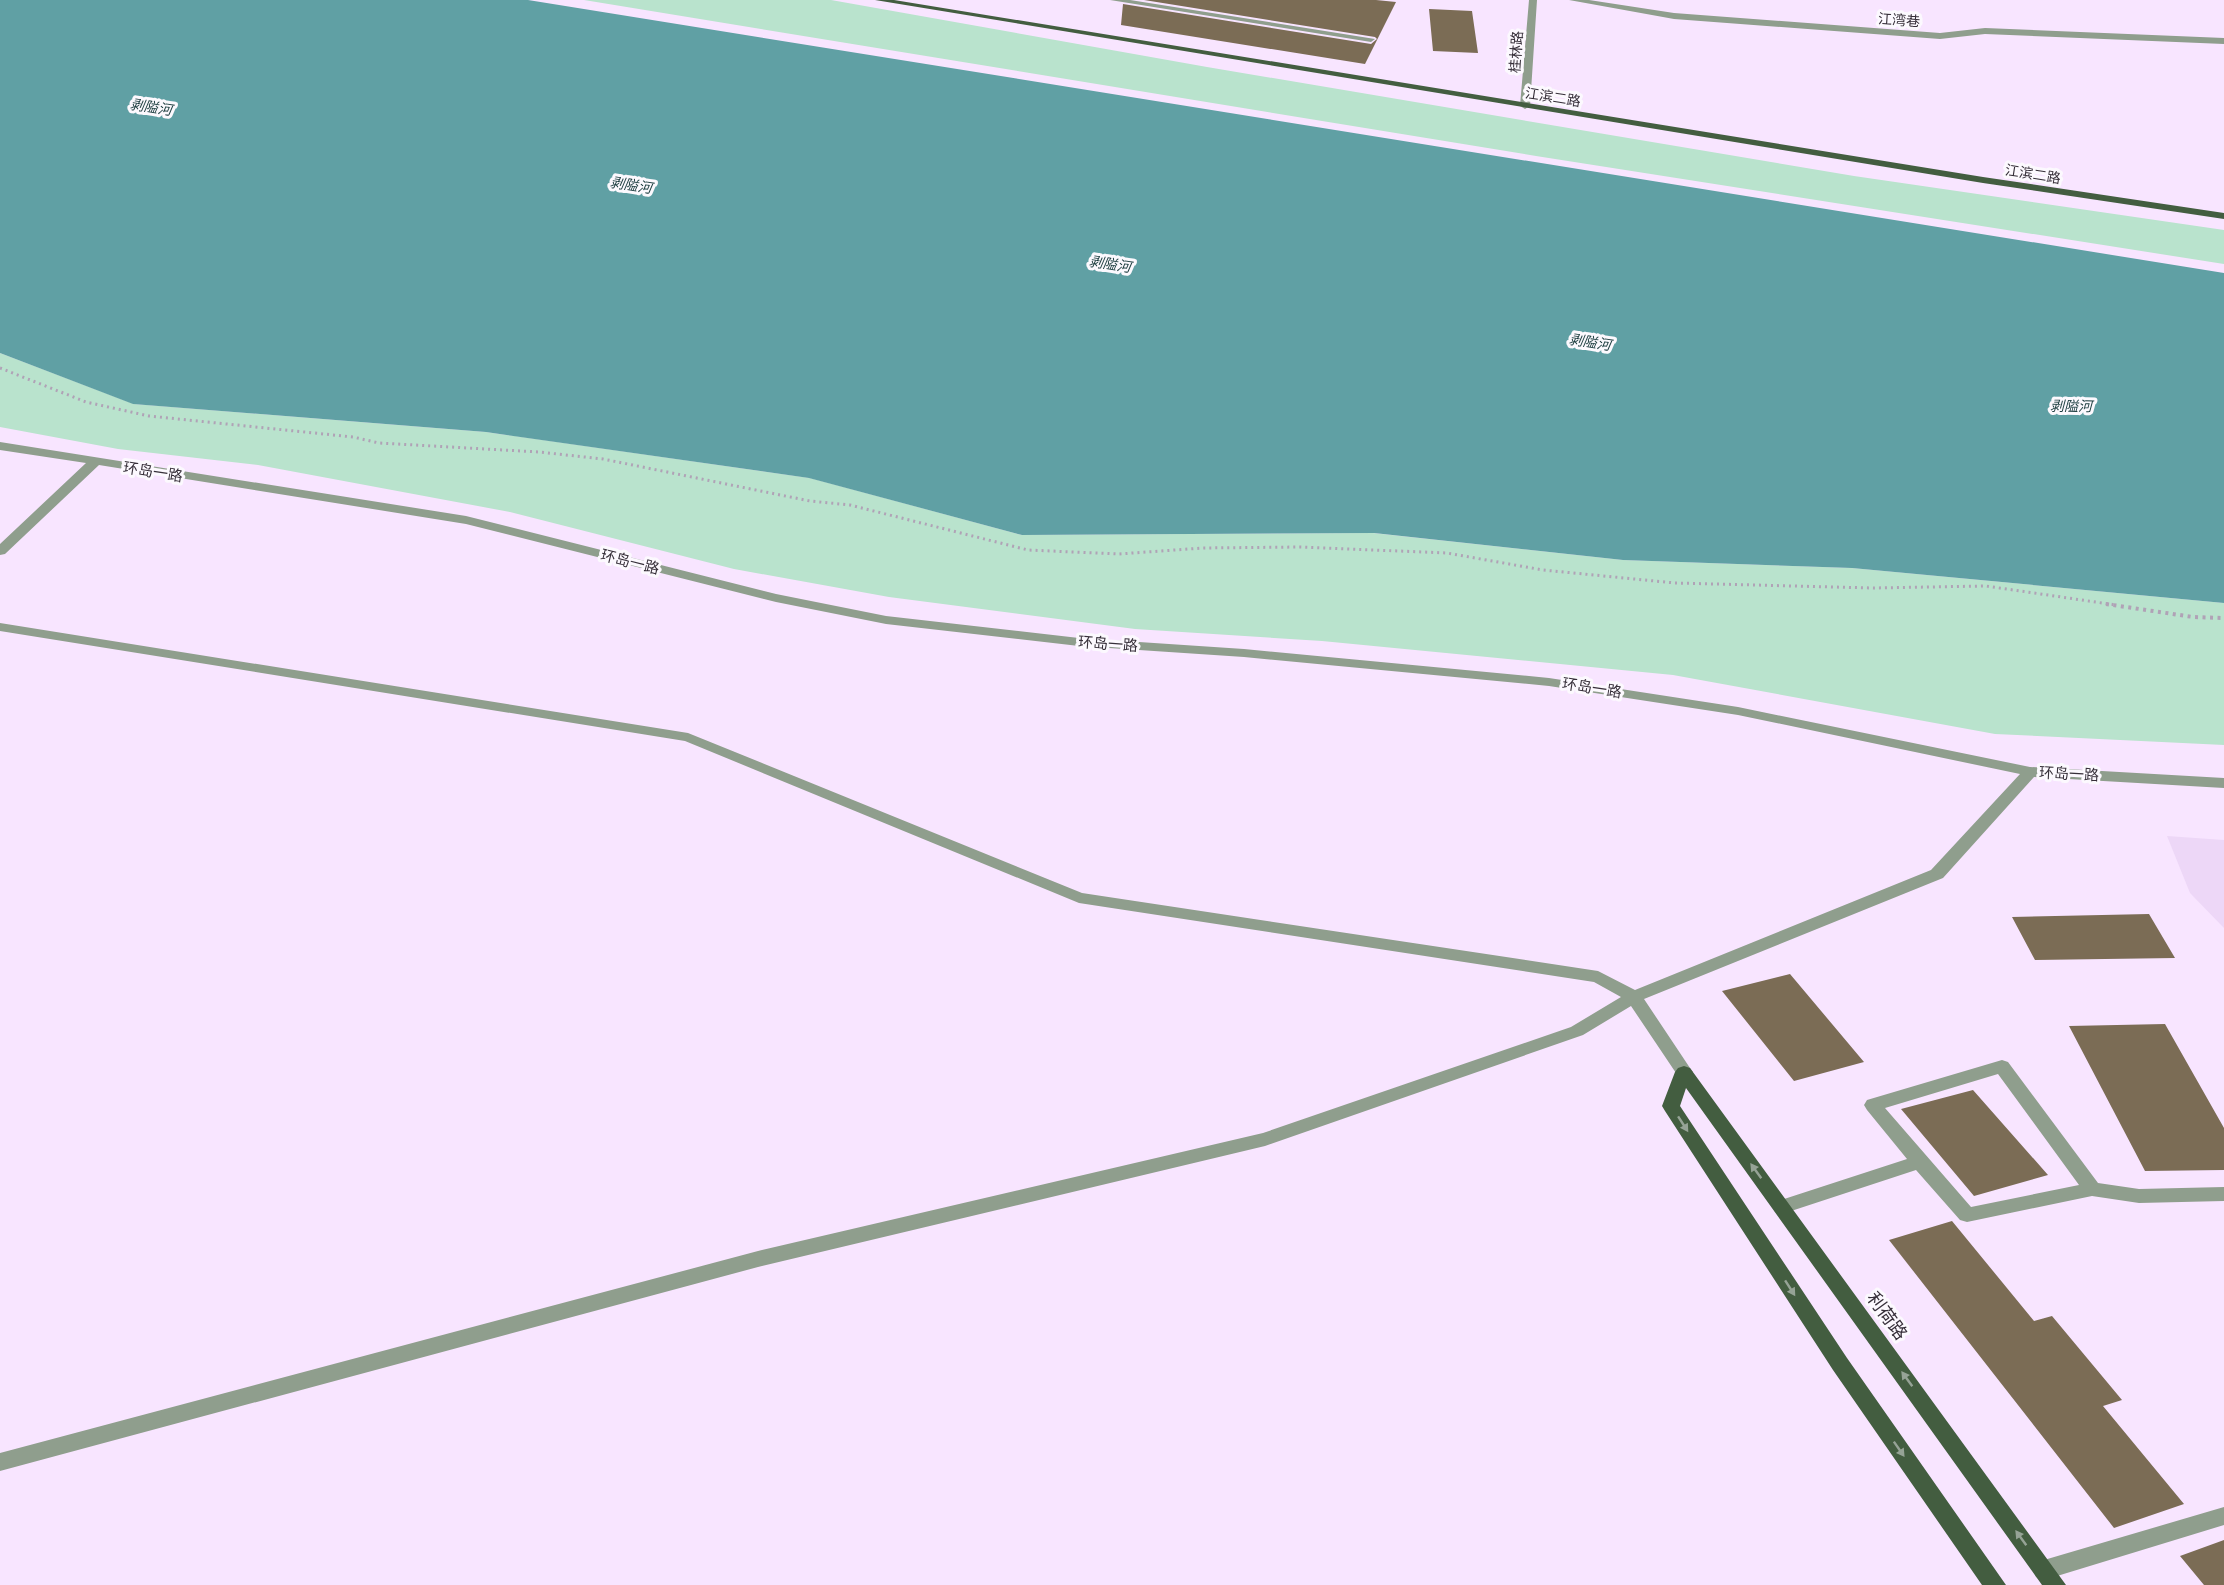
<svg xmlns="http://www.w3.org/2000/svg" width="2224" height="1585" viewBox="0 0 2224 1585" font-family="'Public Sans','Noto Sans SC',sans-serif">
<rect width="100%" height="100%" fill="#f8e5ff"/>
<path fill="#edd7f7" d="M2167,836L2224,840V928L2190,893Z"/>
<path fill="#b9e3cd" d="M584,0H831L1207,67L1854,176L2224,230V264L1536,156Z
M0,353L134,404L486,432L810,478L1022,535L1373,533L1623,560L1852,568L2224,603V745L1995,734L1673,675L1322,641L1135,629L889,597L734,569L510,512L258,465L118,449L0,427Z"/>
<path fill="#60a0a4" d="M0,0H528L2224,273V603L1852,568L1623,560L1374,533L1022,535L809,478L486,432L133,404L0,353Z"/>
<path fill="#7b6c55" d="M1144,0H1376L1396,2L1365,64L1121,25L1123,4L1371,44L1377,39L1375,37Z
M1429,9L1472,11L1478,53L1433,51Z
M2149,914L2175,958L2035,960L2012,917Z
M1790,974L1864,1062L1794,1081L1722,991Z
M2165,1024L2224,1128V1170L2145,1171L2069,1026Z
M1973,1090L2048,1175L1974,1196L1901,1109Z
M1952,1221L2034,1321L2052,1316L2122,1400L2103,1406L2184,1504L2114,1528L1889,1240Z
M2224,1540V1585H2204L2180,1556Z"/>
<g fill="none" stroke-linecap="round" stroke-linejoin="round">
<path stroke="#b0a2b6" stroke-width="3" stroke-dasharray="2 4" stroke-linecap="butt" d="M0,368L86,402L149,416L353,437L379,443L539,452L603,459L810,501L850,505L1028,550L1119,554L1203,548L1301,547L1447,553L1543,570L1675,583L1873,588L1986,586L2116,605"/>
<path stroke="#b0a2b6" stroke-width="4" stroke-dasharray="3 4.5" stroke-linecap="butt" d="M2106,604L2193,617L2224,618"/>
<path fill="#8f9e8d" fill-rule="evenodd" d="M1110,0H1130L1375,39L1371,42Z
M1529,0H1537L1530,106L1525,109L1520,106Z
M1569,0H1589L1674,13L1940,33L1985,28L2224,38V44L1985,34L1940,39L1674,19Z
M0,442L466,516L776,594L886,616L1079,638L1244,649L1549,678L1738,707L2030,767L2224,778V788L2034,777L1943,878L1644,999L1690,1068L1693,1072L1690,1076H1678L1631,1006L1583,1035L1265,1146L758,1267L0,1471V1453L758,1251L1263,1133L1571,1027L1621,997L1594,982L1079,903L685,741L0,631V623L688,733L1082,893L1598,971L1635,990L1931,870L2020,774L1738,715L1549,686L1244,657L1079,646L886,624L776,602L466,524L99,465L5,554L0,555V544L86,463L0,450Z
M2002,1060L2008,1062L2098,1183L2139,1189L2224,1187V1201L2139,1203L2092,1196L1967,1222L1960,1220L1916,1170L1782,1214L1775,1212L1773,1207L1775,1202L1907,1159L1867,1110L1864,1105L1867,1100ZM1998,1074L2079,1185L1971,1207L1885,1108Z
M2224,1507V1525L2044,1580L2036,1577L2033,1570L2036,1563L2044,1560Z"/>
<path fill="#435d40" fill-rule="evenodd" d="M875,0H894L1983,177L2224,213V219L1983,183Z
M1684,1066L1690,1068L2066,1585H2042L1686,1088L1680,1106L1847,1358L2006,1585H1982L1833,1370L1665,1111L1662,1106L1675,1072L1678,1068Z"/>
</g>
<defs><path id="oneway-solid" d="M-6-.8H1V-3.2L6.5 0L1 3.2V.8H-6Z" transform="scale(1.5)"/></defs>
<g fill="#96a396">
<use href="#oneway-solid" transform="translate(1683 1124) rotate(57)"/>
<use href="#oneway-solid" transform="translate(1756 1171) rotate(-126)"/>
<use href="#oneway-solid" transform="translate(1790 1288) rotate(57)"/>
<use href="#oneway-solid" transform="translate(1907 1379) rotate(-126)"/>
<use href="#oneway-solid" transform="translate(1899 1449) rotate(55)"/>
<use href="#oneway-solid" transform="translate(2021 1538) rotate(-126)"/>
</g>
<g text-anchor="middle" stroke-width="6" stroke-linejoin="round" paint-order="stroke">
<g font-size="14" fill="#362f39" stroke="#fcf9fe">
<text transform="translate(1899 20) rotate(4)" y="5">江湾巷</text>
<text transform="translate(1516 52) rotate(-86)" y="5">桂林路</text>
<text transform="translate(1553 97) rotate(9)" y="5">江滨二路</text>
<text transform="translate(2033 174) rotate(9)" y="5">江滨二路</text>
</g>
<g font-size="14" font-style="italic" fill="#193a3c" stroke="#fcf9fe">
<text transform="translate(151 107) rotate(9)" y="5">剥隘河</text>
<text transform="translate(631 185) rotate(9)" y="5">剥隘河</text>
<text transform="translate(1110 264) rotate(9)" y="5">剥隘河</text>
<text transform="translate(1590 342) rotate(9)" y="5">剥隘河</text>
<text transform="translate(2071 406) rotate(1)" y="5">剥隘河</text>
</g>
<g font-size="15" fill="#362f39" stroke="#fcf9fe">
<text transform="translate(153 472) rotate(9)" y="5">环岛一路</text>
<text transform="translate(630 562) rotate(14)" y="5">环岛一路</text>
<text transform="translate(1108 644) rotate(4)" y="5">环岛一路</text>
<text transform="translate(1592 688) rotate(9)" y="5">环岛一路</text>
<text transform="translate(2069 774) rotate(3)" y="5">环岛一路</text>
</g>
<g font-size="18" fill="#362f39" stroke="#fcf9fe">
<text transform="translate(1887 1316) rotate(54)" y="6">利荷路</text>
</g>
</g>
</svg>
